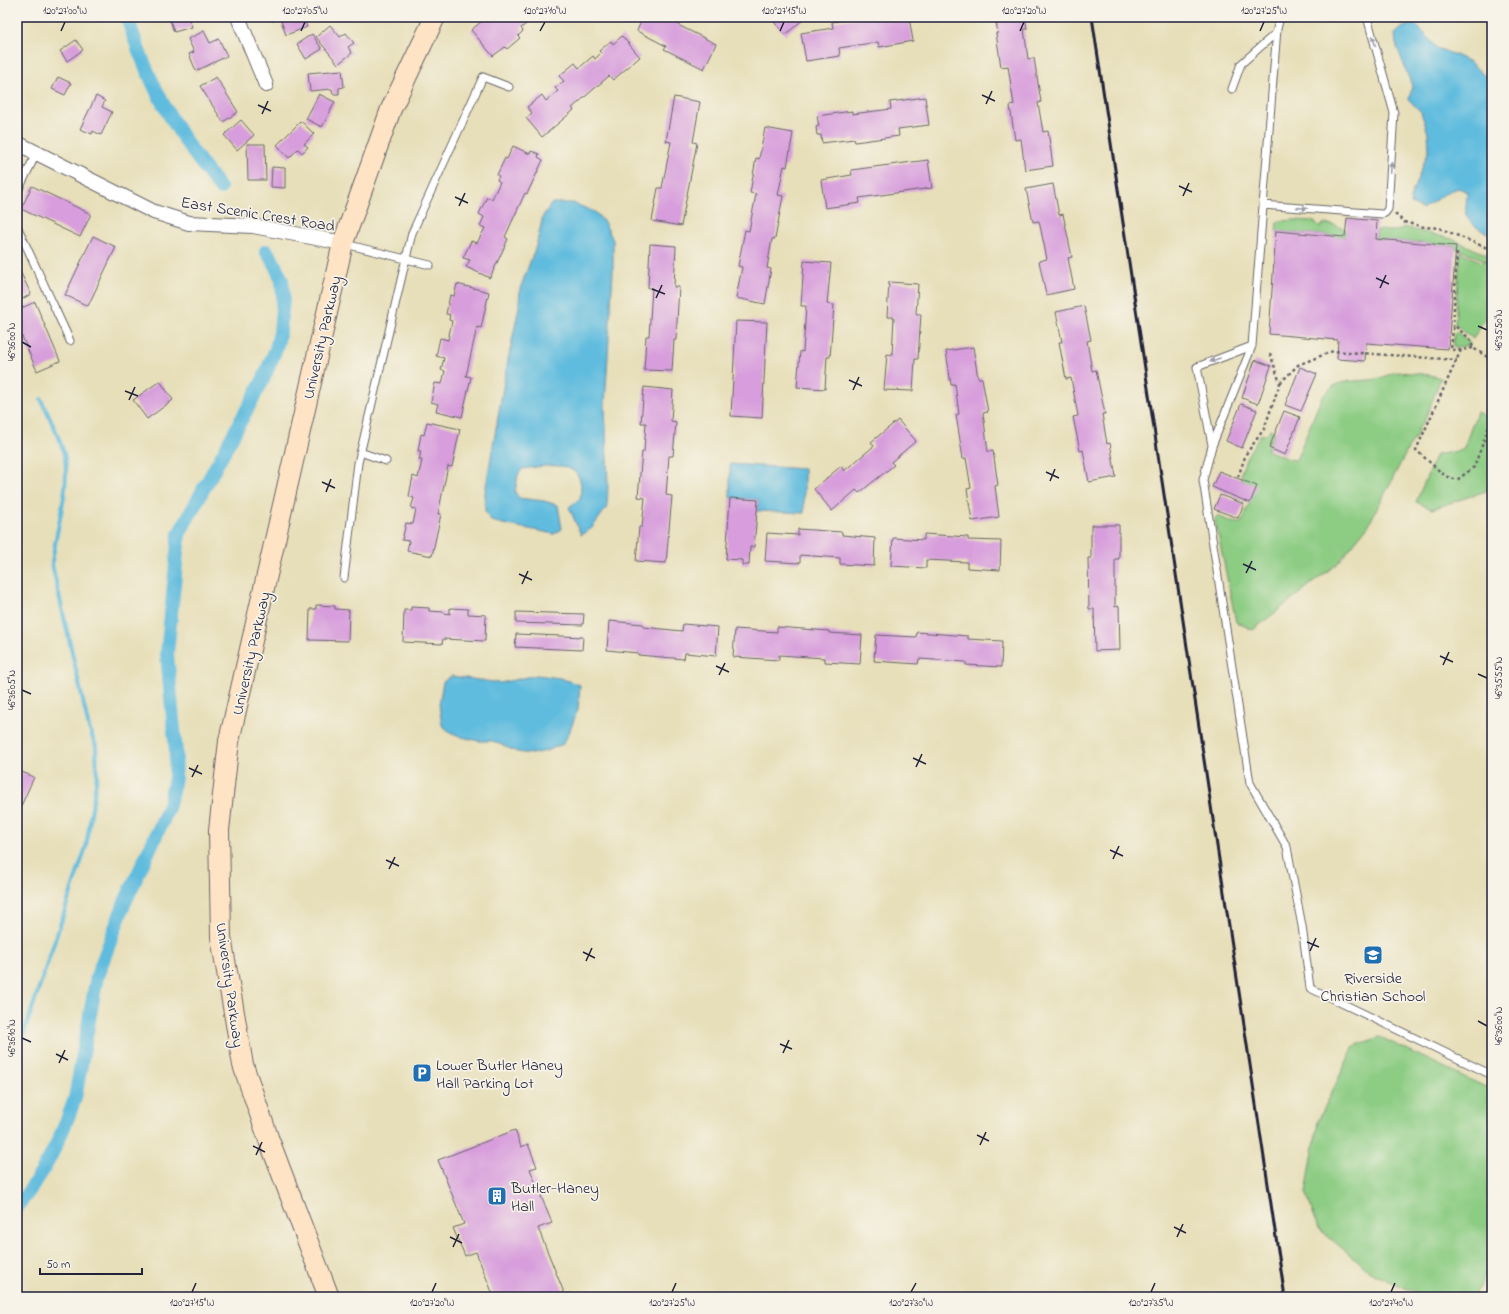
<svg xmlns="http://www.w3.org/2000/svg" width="1509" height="1314" viewBox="0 0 1509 1314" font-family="'Indie Flower',sans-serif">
<rect width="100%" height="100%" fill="#f7f3e8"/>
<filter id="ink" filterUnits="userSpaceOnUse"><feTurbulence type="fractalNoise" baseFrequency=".025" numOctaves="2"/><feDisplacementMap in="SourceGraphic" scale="8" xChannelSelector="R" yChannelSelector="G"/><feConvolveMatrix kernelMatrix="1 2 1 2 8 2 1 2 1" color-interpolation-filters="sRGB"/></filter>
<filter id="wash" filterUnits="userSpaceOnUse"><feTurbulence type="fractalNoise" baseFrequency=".012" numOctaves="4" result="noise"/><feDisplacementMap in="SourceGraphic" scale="16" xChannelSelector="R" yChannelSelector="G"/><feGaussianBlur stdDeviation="0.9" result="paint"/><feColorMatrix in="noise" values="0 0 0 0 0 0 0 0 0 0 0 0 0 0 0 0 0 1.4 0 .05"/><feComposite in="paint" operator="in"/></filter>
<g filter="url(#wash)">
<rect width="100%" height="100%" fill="#e7dfb9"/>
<path fill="#8ccc83" stroke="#57775f" d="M1295,220C1303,221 1317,219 1320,228L1323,224L1335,225L1346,230L1345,237L1276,231L1277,223L1280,221Z
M1403,227L1452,239L1492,257V263L1456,248V246L1376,239L1377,230L1391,231L1402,230Z
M1460,252L1482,262L1483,260L1492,264V306L1473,339L1455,324Z
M1456,331L1469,342L1470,345L1455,348L1453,347L1454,333Z
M1395,372C1411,373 1426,373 1441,378L1424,422L1418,429L1417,435L1409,447L1368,526L1338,563L1253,630L1236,622L1215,519L1217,516C1226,518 1231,525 1242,522L1256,486L1240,479L1242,476L1241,473L1247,456L1260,435L1268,434L1270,429L1275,432L1267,450L1289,459L1296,460L1321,399C1335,379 1346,382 1368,380C1378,380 1386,376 1395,372Z
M1477,412L1492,419V489L1432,509L1416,502L1436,455L1463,450Z
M1380,1037L1492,1090V1257L1474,1297H1426L1373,1274L1318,1228L1306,1193L1318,1121L1354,1046Z"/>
<path fill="#60bcde" stroke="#416f8c" d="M1414,24L1424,33L1437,48L1455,55L1470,62L1492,83V234C1484,233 1469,224 1466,215C1465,211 1467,198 1467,192L1459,188L1449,191L1422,209L1411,204L1410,198L1429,150L1428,133L1421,112L1409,100L1412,86L1396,44L1395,34L1403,27Z
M552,203H573L595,212L604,222L613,240V272L605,405L608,485L607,507L592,528L581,535L569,507L580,499C580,495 581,490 581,486C579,457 540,467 522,469L518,475L515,492L519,498L544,501L558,505L562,529L554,534C533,529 512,527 491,521L485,511V492L507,365L519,307L520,289L536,246L543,216Z
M730,464L804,469V513L757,511L758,500L730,498Z
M537,675L560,678L580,685L578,709L569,733L563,744L546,751L531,754L517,752L493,741H479L462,737L450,732L442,725L439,704L443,682L451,676L500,683Z"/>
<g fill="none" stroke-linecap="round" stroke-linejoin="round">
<path stroke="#60bcde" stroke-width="4" d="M17,1049L22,1039L86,847L97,775L96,746L89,728L52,564C55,532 70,489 65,458C61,438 49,418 41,399"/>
<path stroke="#60bcde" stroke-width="14" d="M127,17C140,57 156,95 179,131C191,151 206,169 220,188
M17,1206C44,1176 62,1136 75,1098L97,976L125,902L164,818L169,805L175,778L176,752L167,654L179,534L263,380L276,349L280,332L283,297L282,280L272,259L266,251"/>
</g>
<g id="blocks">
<path fill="#d79ddc" d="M169,17H188L192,27L174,32Z
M271,17H303L307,27L286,35L280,18L272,21Z
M487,17H535L521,28L523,31L518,36L520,38L507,49L505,47L493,56L471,30Z
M643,17H673L680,21L678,25L716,44L704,69L664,49L666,46L637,31Z
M770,17H806L785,35Z
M863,17H909L913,41L879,47L878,42L839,48L840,56L806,61L801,33L833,28L832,22Z
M995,17H1025L1027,29H1024L1028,59L1034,58L1041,102L1038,103L1043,132L1048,131L1053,166L1025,170L1021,139L1015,140L1010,106L1014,105L1008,66L1001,67L996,33H998Z
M330,25L340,37L346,33L354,43L348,47L352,53L338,64L316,37Z
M204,31L210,43L219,39L227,56L196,71L189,54L194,52L188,39Z
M312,34L322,49L306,59L297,44Z
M622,36L640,57L613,80L609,76L572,108L574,110L542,137L526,118L532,113L527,107L542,95L546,101L558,91L555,88L564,81L559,76L575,63L579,68L593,56L595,59L601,53L599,51L611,41L613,44Z
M76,40L83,50L67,61L60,51Z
M342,70L344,87L339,88V94H333L332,89L310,91L308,73Z
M58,77L71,83L65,95L52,89Z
M216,77L238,112L223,122L200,86Z
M319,94L335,102L322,127L306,119Z
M96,96L105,101L102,107L112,112L101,135L93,131L92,134L80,129Z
M674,97L700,102L693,142L697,143L681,226L652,221L658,188H662L671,142L666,141Z
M925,97L929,125L898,129L899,136L855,142L854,139L822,143L821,135H817L816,127L819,126L817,116L852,111V114L891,109L890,102Z
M241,120L254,135L237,150L224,135Z
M301,121L314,134L304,144L308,147L302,153L298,149L289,158L277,145Z
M765,128L793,133L787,167L784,166L778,195L783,196L775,239H772L767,268L771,269L765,304L736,298L742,267L738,266L745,230L749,231L756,194L750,193L756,158L759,159Z
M247,144H265L266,180H248Z
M513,146L530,154L531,151L539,154L538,157L543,160L527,194L525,193L505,237L508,239L490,278L466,267L470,260L463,258L471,241L477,243L485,228L480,226L484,217L479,214L487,197L492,199L500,182L497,180L499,176L497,175L505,158L507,159Z
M928,160L932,188L859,198L860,203L825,208L821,180L852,175L851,170Z
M272,167L285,168V188L271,187Z
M1053,184L1059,215L1063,214L1072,257L1068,258L1074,289L1046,295L1039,261L1047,259L1039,221L1033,222L1026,189Z
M32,186L91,214L80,237L21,209Z
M1347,218L1377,221L1376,239L1456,246L1448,349L1366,343L1365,361L1337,359L1338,340L1269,334L1276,231L1345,237Z
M93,236L116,247L88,306L65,295Z
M650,244L676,246L674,287H679L676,340H674L672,371L644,370L646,336H649L652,288H648Z
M804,261L831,263L827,304L834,305L830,357H827L825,389L797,387L800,351L803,352L806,306H801Z
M17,265L31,294L17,302Z
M889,282L918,284L916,314H921L918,359H915L913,391L884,390L887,354L892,355L894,317H887Z
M457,284L489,292L481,328L477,327L466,376L471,377L462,417L436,411L438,404L431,402L435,383L442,384L445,371L441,370L444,358L436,356L440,338L448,340L452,321L449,320L450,315L446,314L450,295L454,296Z
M35,302L60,361L37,371L17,325V310Z
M1084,306L1091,340L1087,341L1092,371L1096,370L1105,414H1102L1107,444L1110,443L1116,477L1089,482L1083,450L1080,451L1073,417L1078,416L1071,378L1066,379L1059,342H1062L1056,312Z
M736,321L767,322L762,418L731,416Z
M973,347L978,378H982L988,412L983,413L988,452L993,451L998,485L995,486L999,517L972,521L967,489L971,488L966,458L963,459L956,415L959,414L955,384L951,385L946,351Z
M1255,360L1271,366L1258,404L1242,398Z
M1300,367L1317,374L1301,411L1285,405Z
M160,381L173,400L147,419L133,400Z
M644,387L673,390L671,421L676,422L673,456H669L666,495L672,496L666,563L636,561L639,527H642L645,498L638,497L642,452H644L646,423H641Z
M1241,404L1257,410L1242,448L1226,441Z
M1284,411L1300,417L1285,455L1269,448Z
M898,420L916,441L891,462L894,465L859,493L856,490L832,511L814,489L841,466L844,471L874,446L871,442Z
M427,422L460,429L452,467L448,466L438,514H441L432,556L407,551L409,541L402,540L406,523L413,524L416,509L411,508L414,498L409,496L413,476L418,478L422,460H419L421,451H418L421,434L424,435Z
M1219,471L1257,486L1250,503L1212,487Z
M1220,495L1244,504L1238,518L1214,509Z
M730,498L758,500L754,547H750L749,565H742V560L726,559Z
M1091,525H1119V559H1115V607L1119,606L1120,650L1095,651L1094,609H1089L1088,558H1091Z
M798,529L842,532V535L875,538L874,566L840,564V558L800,555V563L765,561L767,533L798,535Z
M924,534L968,537V540L1001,541L1000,570L967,568V562L926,560V568L891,566L893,538L924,540Z
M316,605L335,606V609L349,610L348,641L309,640L310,609H316Z
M411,607L429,608V611L444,612V613L450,614V608L468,609V614L486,615L485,641L443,639L442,644L403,642L404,610H411Z
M516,612L584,614L583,625L516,623Z
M609,621L643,624V627L682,631L683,624L718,627L716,656L685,653L684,659L638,655V653L607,650Z
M777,627L829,631V633L862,635L860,664L825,662V658L779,655V660L733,657L735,629L777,632Z
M917,632L968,636V639L1002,641L1001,667L966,665V662L919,659L918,664L874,661L876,635L916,637Z
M516,634L583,637L582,650L515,647Z
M17,770L34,777L17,815Z
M515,1130L521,1147L528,1144L537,1167L530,1169L552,1223L538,1228L565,1295L571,1293L573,1297H494L476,1252L465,1256L453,1228L464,1224L438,1160Z"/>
</g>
</g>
<g filter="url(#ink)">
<use href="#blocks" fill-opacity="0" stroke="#676467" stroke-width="1"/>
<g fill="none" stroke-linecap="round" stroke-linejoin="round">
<g stroke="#676467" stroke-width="9">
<path id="lane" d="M1280,17L1277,29L1252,346L1212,446L1203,480L1250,783L1287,847L1302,926L1310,988L1492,1075
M1232,89L1241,64L1277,32
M17,193L37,152
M1263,205L1382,214L1385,213L1388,209L1394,113L1367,17
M17,226L70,341
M345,244L430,265
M1212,445L1197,367L1252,346
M360,452L386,461
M344,578L358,463L412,233L483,77L509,87"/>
</g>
<g stroke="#676467" stroke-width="16">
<path id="street" d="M238,17L266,85
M17,143L154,212L189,223L253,226L343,243"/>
</g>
<g stroke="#676467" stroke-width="22">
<path id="secondary" d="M329,1297L269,1140L243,1065L221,937L219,830L229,741L343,243L391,109L435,17"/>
</g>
<path stroke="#676467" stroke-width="2.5" stroke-dasharray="3 3" stroke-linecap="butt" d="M1395,214L1404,222L1424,227L1439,228L1492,250
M1453,328L1457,252
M1473,348L1461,350H1451L1453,329L1455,326L1470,339L1473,348L1492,360
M1461,350L1416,450L1445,476L1457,480L1474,467L1492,419
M1280,383L1298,365L1333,351L1457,360
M1238,477L1246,454L1264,429L1280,383L1270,353"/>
<use href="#lane" stroke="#fff" stroke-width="7"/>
<use href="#street" stroke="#fff" stroke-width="14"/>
<use href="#secondary" stroke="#fee4c5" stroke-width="20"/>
<path stroke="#22223b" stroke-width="3" d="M1092,17L1285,1297"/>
</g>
<defs><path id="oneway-solid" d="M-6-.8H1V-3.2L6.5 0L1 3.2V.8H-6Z"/></defs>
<g fill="#9c9ca7">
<use href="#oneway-solid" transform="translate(1374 41) rotate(-106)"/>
<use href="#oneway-solid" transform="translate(1391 168) rotate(-86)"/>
<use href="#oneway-solid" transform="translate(1302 208) rotate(4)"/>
<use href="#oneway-solid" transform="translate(1215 360) rotate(159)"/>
</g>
</g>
<path fill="none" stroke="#22223b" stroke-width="1.5" d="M61,31L65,22M301,31L305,22M540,31L545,22M780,31L784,22M1020,31L1024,22M1260,31L1264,22M982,95L995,101M986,104L992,91M258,105L271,111M262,114L268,101M1179,186L1192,192M1183,196L1189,183M455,197L468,203M459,206L465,193M1376,278L1389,284M1380,288L1386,275M652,289L665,294M656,298L662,285M1478,326L1487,330M22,342L31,347M849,380L862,386M853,390L859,377M125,391L138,396M129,400L135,387M1046,472L1059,478M1050,481L1055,469M322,482L335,488M326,492L331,479M1243,564L1256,570M1246,573L1252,561M519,574L532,580M522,584L528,571M1440,656L1453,662M1443,665L1449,652M716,666L729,672M1478,674L1487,678M719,675L725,663M22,690L31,694M913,758L926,764M916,767L922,754M189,768L202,774M192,777L198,765M1110,850L1123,856M1113,859L1119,846M386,860L399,866M389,869L395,857M1307,942L1319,947M1310,951L1316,938M583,952L595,958M586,961L592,948M1478,1021L1487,1026M22,1038L31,1042M780,1044L792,1049M783,1053L789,1040M56,1054L68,1060M59,1063L65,1050M977,1135L989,1141M980,1145L986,1132M253,1146L265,1152M256,1155L262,1142M1174,1227L1186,1233M450,1237L462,1243M1177,1237L1183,1224M453,1247L459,1234M192,1292L196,1283M432,1292L436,1283M672,1292L676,1283M911,1292L916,1283M1151,1292L1155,1283M1391,1292L1395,1283"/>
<defs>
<g id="school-square" transform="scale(1)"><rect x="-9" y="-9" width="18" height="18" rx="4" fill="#1f6fb2" stroke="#f7f3e8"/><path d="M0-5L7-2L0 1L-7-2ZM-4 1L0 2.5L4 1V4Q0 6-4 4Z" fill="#fff"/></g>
<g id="parking-square" transform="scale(1)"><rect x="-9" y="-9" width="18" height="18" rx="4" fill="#1f6fb2" stroke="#f7f3e8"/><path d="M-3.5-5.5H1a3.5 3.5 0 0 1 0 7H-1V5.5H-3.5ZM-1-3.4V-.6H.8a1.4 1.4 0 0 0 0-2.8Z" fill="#fff"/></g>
<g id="building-square" transform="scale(1)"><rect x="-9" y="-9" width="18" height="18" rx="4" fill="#1f6fb2" stroke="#f7f3e8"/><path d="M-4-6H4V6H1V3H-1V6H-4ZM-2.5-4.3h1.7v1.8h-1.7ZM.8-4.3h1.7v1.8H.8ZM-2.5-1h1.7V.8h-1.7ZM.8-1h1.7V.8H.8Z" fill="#fff"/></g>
</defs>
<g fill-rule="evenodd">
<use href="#school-square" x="1373" y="955"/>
<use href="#parking-square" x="422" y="1073"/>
<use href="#building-square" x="497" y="1196"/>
</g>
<g text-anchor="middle" stroke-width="3.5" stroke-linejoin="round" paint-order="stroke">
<g font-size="16" fill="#22223b" stroke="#f7f3e8">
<text transform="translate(258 213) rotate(9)" y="6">East Scenic Crest Road</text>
<text transform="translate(321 337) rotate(-77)" y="6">University Parkway</text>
<text transform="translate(250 653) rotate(-77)" y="6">University Parkway</text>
<text transform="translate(231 985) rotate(82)" y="6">University Parkway</text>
</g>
<g font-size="16" fill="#22223b" stroke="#f7f3e8" text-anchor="start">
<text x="1373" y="983" text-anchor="middle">Riverside<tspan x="1373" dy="18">Christian School</tspan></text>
<text x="436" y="1070">Lower Butler Haney<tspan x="436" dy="18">Hall Parking Lot</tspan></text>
<text x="511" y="1193">Butler-Haney<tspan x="511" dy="18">Hall</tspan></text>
</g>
</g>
<rect width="1509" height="1314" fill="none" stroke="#f7f3e8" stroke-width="44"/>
<path d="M40 1268v6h102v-6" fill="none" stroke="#22223b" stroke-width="2"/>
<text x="46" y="1268" font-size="12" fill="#22223b" stroke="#f7f3e8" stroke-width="3" paint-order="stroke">50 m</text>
<rect x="22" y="22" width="1465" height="1270" fill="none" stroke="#22223b" stroke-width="1.5"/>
<g font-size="10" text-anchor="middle" fill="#22223b">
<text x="65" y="14">120°27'00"W</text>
<text x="305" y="14">120°27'05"W</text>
<text x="545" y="14">120°27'10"W</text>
<text x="784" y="14">120°27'15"W</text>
<text x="1024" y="14">120°27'20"W</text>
<text x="1264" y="14">120°27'25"W</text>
<text transform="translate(1498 330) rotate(-90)" y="4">46°35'50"N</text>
<text transform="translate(11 342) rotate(-90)" y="4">46°36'00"N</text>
<text transform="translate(1498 678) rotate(-90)" y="4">46°35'55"N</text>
<text transform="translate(11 690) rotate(-90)" y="4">46°36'05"N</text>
<text transform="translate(1498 1026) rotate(-90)" y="4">46°36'00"N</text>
<text transform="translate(11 1038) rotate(-90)" y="4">46°36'10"N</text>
<text x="192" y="1306">120°27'15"W</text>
<text x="432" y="1306">120°27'20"W</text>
<text x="672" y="1306">120°27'25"W</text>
<text x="911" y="1306">120°27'30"W</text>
<text x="1151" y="1306">120°27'35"W</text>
<text x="1391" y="1306">120°27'40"W</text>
</g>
</svg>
